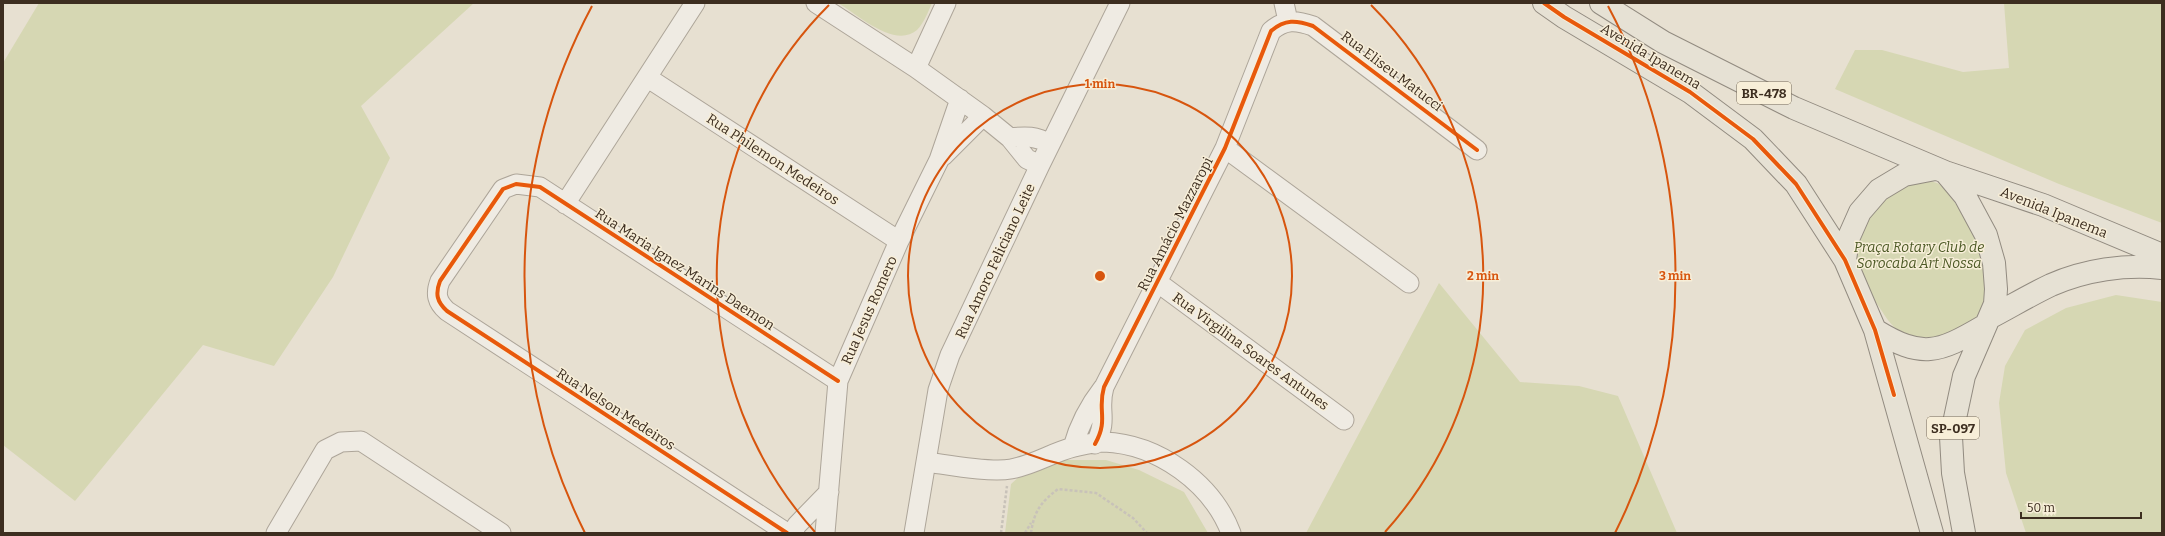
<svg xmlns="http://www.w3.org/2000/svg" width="2165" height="536" viewBox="0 0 2165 536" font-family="Bitter,serif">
<rect width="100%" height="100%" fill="#e7e0d1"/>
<path fill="#d6d7b3" d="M39,3H474L361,106L390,158L333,277L274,366L203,345L75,501L3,445V63Z
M838,3H932C928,12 924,23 917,30C895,49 858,15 838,3Z
M2004,3H2162V223L2059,184L1835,89L1855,50H1882L1963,72L2009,68Z
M1919,179C1925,180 1932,181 1937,183C1944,186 1955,204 1961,210C1981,235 1997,286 1978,315C1965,334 1920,345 1900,332C1890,325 1884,314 1877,304C1872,297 1853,253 1854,246C1855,235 1874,208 1882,200C1891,191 1908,185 1919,179Z
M1439,283L1520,382L1579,386L1618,396L1677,533H1306Z
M2116,295L2162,302V533H2026L2006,473L1999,403L2005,366L2025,330L2066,308Z
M1063,460H1106L1139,470L1184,492L1208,533H1005L1011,484L1021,475Z"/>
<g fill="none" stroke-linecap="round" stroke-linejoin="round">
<g stroke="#ada599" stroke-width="21">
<path id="minor" d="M816,3L916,68L983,116L1010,138L1027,159L1040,165
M1284,3L1288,21
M916,68L946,3
M648,78L899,241
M1010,138C1026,136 1036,136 1050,144
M1225,148L1409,283
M943,156L983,116
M565,204L695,3
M1157,282L1344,420
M1095,444C1109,419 1097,411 1104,387L1225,148L1271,31C1285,19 1296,20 1313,26L1477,150
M1073,447C1079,425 1089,406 1103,388
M927,462C949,465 990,473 1011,469C1034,465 1053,452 1074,447C1083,445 1095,442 1104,442C1158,444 1212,483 1231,533
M276,533L325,450L341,442L361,441L501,533
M787,533L447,311C437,302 435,294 440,281L503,189L516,184L540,187L838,381
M792,533L797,525L829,492
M825,533L838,381L899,241L939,160L960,99
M914,533L938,390L950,355L1040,165L1120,3"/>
</g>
<g stroke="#928b80" stroke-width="24">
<path id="major" d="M1544,3L1564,17L1690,92L1753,139L1796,184L1845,260L1875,330L1932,533
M1601,3L1663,42L1794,108L1945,172L1965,196L1986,235L1994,263L1996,289L1995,304L1964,376L1951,437L1953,473L1964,533
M1945,172L2043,205L2162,255
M1845,260L1848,239L1860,212L1879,190L1904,175L1935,169
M1989,318C2010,307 2030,295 2051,285C2085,270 2125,264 2162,268
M1875,330C1922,359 1938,353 1984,326"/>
</g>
<path stroke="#c8c2b9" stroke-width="2.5" stroke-dasharray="3 2" stroke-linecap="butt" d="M1001,533L1007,486
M1025,533L1031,523
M1031,533C1034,511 1041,502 1058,489L1096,493L1133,518L1147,533"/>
<use href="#minor" stroke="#efebe3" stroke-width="19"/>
<use href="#major" stroke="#e6e1d4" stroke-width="22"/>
<g stroke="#f7eed8" stroke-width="6">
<path id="cycleway" d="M1544,3L1564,17L1690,92L1753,139L1796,184L1845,260L1875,330L1894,395
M1095,444C1109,419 1097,411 1104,387L1225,148L1271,31C1285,19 1296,20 1313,26L1477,150
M787,533L447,311C437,302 435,294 440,281L503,189L516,184L540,187L838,381"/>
</g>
<use href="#cycleway" stroke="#e8590c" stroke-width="4"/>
</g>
<g fill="none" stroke="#d7550e" stroke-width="2">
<circle cx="1100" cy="276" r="192"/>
<path d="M815 532A383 383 0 0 1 829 5M1371 5A383 383 0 0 1 1385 532"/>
<path d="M585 533A575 575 0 0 1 592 6M1608 6A575 575 0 0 1 1615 533"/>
</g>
<g text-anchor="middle" stroke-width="3" stroke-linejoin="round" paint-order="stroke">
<g fill="#f7eed8" stroke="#756857" stroke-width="1">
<rect x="1737" y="82" width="54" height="22" rx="3"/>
<rect x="1927" y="417" width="52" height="22" rx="3"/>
</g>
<g font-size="13" font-weight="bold" fill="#3d2e20">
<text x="1764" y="98">BR-478</text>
<text x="1953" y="433">SP-097</text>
</g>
<g font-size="14" fill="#3d2e20" stroke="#f7eed8">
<text transform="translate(1651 56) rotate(31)" y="5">Avenida Ipanema</text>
<text transform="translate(1392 71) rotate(37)" y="5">Rua Eliseu Matucci</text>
<text transform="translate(773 159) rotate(33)" y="5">Rua Philemon Medeiros</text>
<text transform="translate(2054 212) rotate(22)" y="5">Avenida Ipanema</text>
<text transform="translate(1175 224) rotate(-63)" y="5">Rua Amácio Mazzaropi</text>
<text transform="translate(995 261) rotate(-65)" y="5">Rua Amoro Feliciano Leite</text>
<text transform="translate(685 269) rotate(33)" y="5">Rua Maria Ignez Marins Daemon</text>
<text transform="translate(869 310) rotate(-66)" y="5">Rua Jesus Romero</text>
<text transform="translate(1251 351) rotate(36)" y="5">Rua Virgilina Soares Antunes</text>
<text transform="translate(616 409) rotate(33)" y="5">Rua Nelson Medeiros</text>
</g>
<g font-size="14" font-style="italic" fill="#4d5a26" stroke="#f7eed8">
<text x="1919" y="252">Praça Rotary Club de<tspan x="1919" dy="16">Sorocaba Art Nossa</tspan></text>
</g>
</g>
<circle cx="1100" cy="276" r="6" fill="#d7550e" stroke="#f7eed8" stroke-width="2"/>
<g font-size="12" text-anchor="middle" font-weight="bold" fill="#d7550e" stroke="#f7eed8" stroke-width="3" stroke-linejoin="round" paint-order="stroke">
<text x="1100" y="88">1 min</text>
<text x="1483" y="280">2 min</text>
<text x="1675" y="280">3 min</text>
</g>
<rect width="2165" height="536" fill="none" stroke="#3d2e20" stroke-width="8"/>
<path d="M2021 512v6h120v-6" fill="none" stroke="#3d2e20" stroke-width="2"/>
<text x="2027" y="512" font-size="12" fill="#3d2e20" stroke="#f7eed8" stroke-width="3" paint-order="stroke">50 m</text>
</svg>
